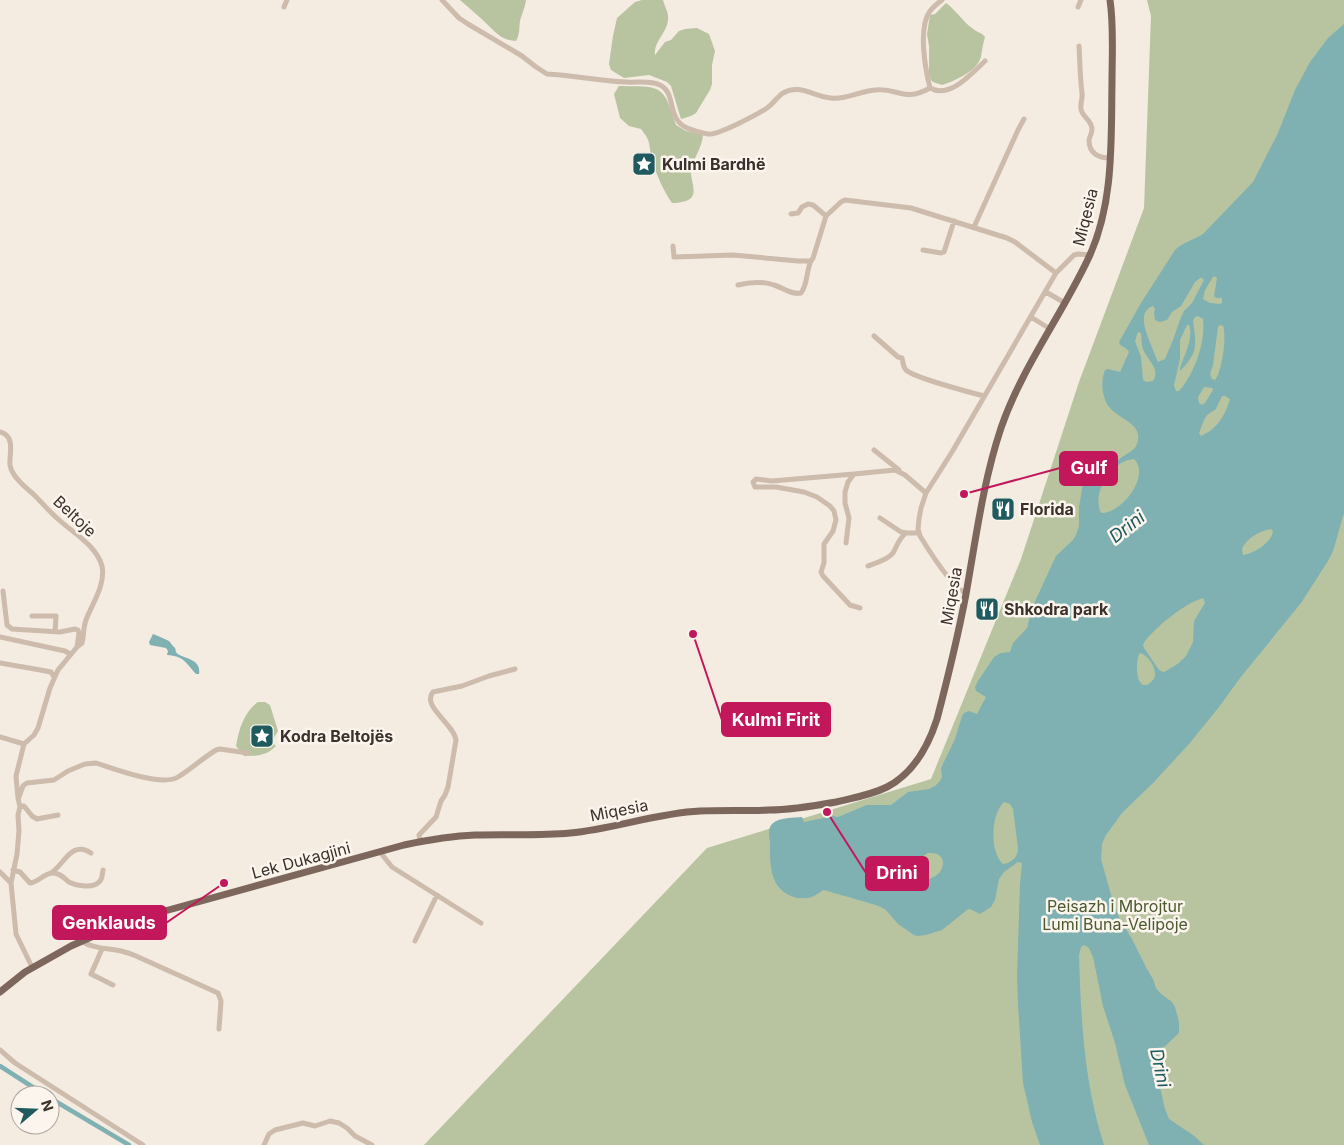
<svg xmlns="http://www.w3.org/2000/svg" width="1344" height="1145" viewBox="0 0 1344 1145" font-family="Inter,sans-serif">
<rect width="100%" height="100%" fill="#f4ebe1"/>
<path fill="#b8c4a0" d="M460,0H526C525,8 522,13 520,21C519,28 520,34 516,41C502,40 497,34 488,25C479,16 469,8 460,0Z
M642,0H663C665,7 669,13 668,20C667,33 653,42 655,55L665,42L671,40L679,31L685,29L697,28L709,34L715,51L712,65V84L710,90L696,113L691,116L681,119L671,86L667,82L649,75L624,78L611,70L609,64L613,36L617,18L635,2Z
M1147,0H1344V1145H424L707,848L931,779L1021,559L1079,382L1144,208L1151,16Z
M946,3C956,10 962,21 972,28C976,32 981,32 985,37C983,43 982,50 981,57C977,71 955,81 942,85L933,82L931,80L929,74V46L927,34L930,15L935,14Z
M619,86C661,87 663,83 676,125L686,131L703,135C702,147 695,156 692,166C686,181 709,202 672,203C663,190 656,174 652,159C648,143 652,143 641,129L629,126L620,118L614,94Z
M258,702H265L270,705L278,731L271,742L276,746C266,756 257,756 244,756L236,746C239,729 244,712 258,702Z"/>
<path fill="#7fb0b2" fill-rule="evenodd" d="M1344,24V513L1333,551L1328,561L1301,603L1240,678L1219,707L1189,744L1154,782L1122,813L1106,835L1102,844L1101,859L1113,902L1119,917L1133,941L1147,969L1153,979L1156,988L1161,994L1172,1002L1175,1007L1179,1022V1033L1161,1050L1157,1057L1156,1069L1165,1109L1169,1119L1193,1135L1204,1145H1149L1125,1085L1115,1043L1103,1006L1093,957L1089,948L1084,945L1081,947L1079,955C1081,1020 1084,1083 1104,1145H1040L1032,1122L1023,1083L1018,1004L1017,976L1020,884L1022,863L1018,862L1004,872L999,879L995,900L991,907L980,914L970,909L967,910L942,930L926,935L918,936L914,935L898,924L886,910L879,906L824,890C821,891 818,894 814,896C808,899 798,899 791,896C769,887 770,863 770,842C769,836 768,828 772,824C779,817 794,818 802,817L804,822L833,816L838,817L867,805H891L908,792L929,789L935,786L940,781L942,777L941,768L955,739L962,716L964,713L969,711L977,714L986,697L976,691L975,687L978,681L994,657L1001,653L1010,652L1013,643L1027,628L1032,608L1056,556L1073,540L1076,535L1079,526V507L1083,483C1089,478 1095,481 1101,477C1107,473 1111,465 1117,461C1123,455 1134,452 1137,444C1144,425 1122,420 1112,410C1102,401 1100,382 1105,370L1108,369L1120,372L1129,352C1127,347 1120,347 1119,342L1141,303L1175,250C1183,242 1194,240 1203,234L1253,182L1278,133L1295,90L1310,62L1328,38ZM1214,276L1217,278L1214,296L1216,298H1221L1222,299V303L1220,304L1210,303L1203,299L1205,290L1213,277ZM1200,278H1202L1204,280L1192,303L1184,311L1181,317L1173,340L1165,359L1158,362C1155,356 1153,349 1150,343C1146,331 1137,312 1153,306L1155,309L1154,313L1155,320L1160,322L1167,320L1172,312L1181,306L1195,282ZM1198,316L1203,319C1206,341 1194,375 1179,391H1176L1174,385L1180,359V340L1187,325H1189C1194,338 1184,355 1180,368V371C1199,352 1196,345 1193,320L1195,317ZM1220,325L1223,326C1227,336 1222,372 1215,380L1212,379L1210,374L1213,365L1218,327ZM1138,332L1141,333C1142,338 1141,344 1143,349C1147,360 1161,368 1153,381L1146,382L1143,380L1141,357L1135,341ZM1204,387L1212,388L1213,390L1205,403L1202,405L1199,403L1198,397ZM1222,396H1225L1230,399C1225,416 1217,429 1201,436L1199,433L1204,420L1207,415L1216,409ZM1134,459C1151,475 1122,514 1101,513C1091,493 1112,460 1134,459ZM1271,529L1273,531C1272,542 1254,554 1243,555L1242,549C1247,538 1259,531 1271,529ZM1203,598L1205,603L1194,621L1193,642L1186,656L1179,663L1166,671L1163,672L1159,670L1144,648L1143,645L1145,641C1157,626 1185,603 1203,598ZM1140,653C1148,655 1156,667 1155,676C1154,680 1150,683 1147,685C1145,685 1144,685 1143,685C1135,681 1136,658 1140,653ZM1004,802L1010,804L1013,809L1018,848C1018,857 1012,863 1003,864C989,851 991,814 1004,802ZM928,853C932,853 937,853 940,856C945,860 943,870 938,874C933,878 925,881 920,883L918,881C920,869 915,859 928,853Z
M153,634C159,636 164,639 169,641L173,646L175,648C176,649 175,651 176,652C180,659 202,657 199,674H196C186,663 184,656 167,655L168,651L166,648L150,645L149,642Z"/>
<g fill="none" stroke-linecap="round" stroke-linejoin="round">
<path stroke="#7fb0b2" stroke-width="4.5" d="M0,1066L45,1095
M50,1098L129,1145"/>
<path stroke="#cdbbac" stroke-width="5" d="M442,0L459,18L468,24L522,56L536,67L547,74C573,75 599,81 626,82C636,83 650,80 660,85C674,92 669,110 678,121C683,129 699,132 708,134C717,136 758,114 767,108C773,104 777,97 783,93C800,83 814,97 831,98C846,100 860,91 875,90C898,87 903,103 930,88
M942,0C938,3 933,7 930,11C918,27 925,68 930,88C950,99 971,74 985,61
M284,7L287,0
M1078,7L1081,0
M1079,46C1080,62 1080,78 1082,93C1083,98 1080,103 1081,109C1082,116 1089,119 1091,125C1094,131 1090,135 1089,140C1089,154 1099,158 1110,158
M791,214L798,213L802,207L808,204L813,205L826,216
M974,227L1018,130L1024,119
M673,246L674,257L733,255L798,261H811L813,258L818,242L826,216L841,202L845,200L911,208L1007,238L1015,242L1056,273L952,452L926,493L921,508L919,519L918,529L920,536C928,549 953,589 966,593
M923,250L941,253L944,252L954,221
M1056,273L1074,255L1078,254L1090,255
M738,285C750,282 762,281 774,285C784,288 791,295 801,293C808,284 806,271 811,261
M1046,292L1065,303
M1031,317L1050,329
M874,336L898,357L902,358C903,362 903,367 906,370C912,377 972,393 984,396
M0,432C16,436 9,454 10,465C11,473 17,479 22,484C28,490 34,494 39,500C45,506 51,513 58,519C73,533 96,545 102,566C106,584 92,604 86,620C83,628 84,636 82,643L77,647L58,670L50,688L38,728L34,735L24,744L16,776L18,798L20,807
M874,450L899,470
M854,474L772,481L756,479L753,482L755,487H776L804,492L817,497L830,506L834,511L836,520L833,531L824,544V563L821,572L823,576L850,605L860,608
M880,518L901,532L906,533H918
M846,543L849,518L845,503V492L848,482L854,474L895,470L905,475L926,493
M868,566C875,563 888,560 893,553C897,546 899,538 906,533
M3,591L7,625L12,629L60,632L75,629L78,630L79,633L77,647
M32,616H56L55,632
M0,637L65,651L70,654
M0,663L46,671L51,672L54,677
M0,737L24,744
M19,797L23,786L27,783L54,780L68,771L85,764L96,763C114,769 162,787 178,777C191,769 203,758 216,750L220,749L248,753
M20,807L18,815L19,831L17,854L11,883L16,934L32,967
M20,807L24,806L32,816L37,819L58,815
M420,842L419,835L436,817L441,801L445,795L448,787L456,740C454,724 421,706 433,692L462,686L489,676L515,669
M380,852L392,867L481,923
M13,870L20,872L30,883C39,882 43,874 52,873C59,872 64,878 69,882C77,886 94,889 100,881C103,878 102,873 103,870
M0,872L11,883
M51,873C64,865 71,840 91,853
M81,941C94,949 107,948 121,951C126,952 131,954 136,956L218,993L221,1001L219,1029
M415,941L437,895
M102,949L91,974L113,985
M0,1050L15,1063L143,1145
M264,1145L269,1134L275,1130L303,1123L315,1126L330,1121L339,1123L347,1128L355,1136L372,1145"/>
<path stroke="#7d675c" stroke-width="7" d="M0,992L25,972L71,946L116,926L154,914L404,845C428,840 451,836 475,835C507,834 538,836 570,833C614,829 656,813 700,811C723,810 746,811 769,810C791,810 814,806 836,802C853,798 871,795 887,787C914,773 928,747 937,719C948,677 958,636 966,594C976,538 983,482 1001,428C1022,367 1062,315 1089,257C1114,203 1111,141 1112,83C1112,56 1114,27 1110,0"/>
</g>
<defs>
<g id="sight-square" transform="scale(1.25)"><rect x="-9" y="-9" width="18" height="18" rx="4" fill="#1f5a5e" stroke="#fbf5ee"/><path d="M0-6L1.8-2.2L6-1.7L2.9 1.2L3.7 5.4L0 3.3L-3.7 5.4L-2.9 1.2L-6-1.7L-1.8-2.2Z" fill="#fff"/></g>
<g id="restaurant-square" transform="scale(1.25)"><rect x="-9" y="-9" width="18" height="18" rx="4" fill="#1f5a5e" stroke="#fbf5ee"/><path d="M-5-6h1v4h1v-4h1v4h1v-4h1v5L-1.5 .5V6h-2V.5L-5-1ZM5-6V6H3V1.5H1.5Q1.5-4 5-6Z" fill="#fff"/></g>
</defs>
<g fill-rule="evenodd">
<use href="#sight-square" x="644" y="164"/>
<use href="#restaurant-square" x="1003" y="509"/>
<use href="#restaurant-square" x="987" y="609"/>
<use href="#sight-square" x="262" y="736"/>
</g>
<g text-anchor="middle" stroke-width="5" stroke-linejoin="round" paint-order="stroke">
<g font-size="16" font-weight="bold" fill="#3b302b" stroke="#fbf5ee" text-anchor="start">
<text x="662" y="170">Kulmi Bardhë</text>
<text x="1020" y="515">Florida</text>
<text x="1004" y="615">Shkodra park</text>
<text x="280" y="742">Kodra Beltojës</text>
</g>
<g font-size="16" fill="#3b302b" stroke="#fbf5ee">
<text transform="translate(1085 217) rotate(-76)" y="6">Miqesia</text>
<text transform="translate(75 516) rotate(43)" y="6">Beltoje</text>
<text transform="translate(951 596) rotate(-80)" y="6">Miqesia</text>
<text transform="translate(619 810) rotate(-11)" y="6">Miqesia</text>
<text transform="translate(301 860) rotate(-15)" y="6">Lek Dukagjini</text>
</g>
<g font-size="16" fill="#4a5a2e" stroke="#fbf5ee">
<text x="1115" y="912">Peisazh i Mbrojtur<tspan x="1115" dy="18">Lumi Buna-Velipoje</tspan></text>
</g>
<g font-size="18" font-style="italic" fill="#1f5a5e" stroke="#fbf5ee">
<text transform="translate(1127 527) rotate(-38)" y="6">Drini</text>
<text transform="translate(1160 1068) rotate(78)" y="6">Drini</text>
</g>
</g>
<path fill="none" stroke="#c2185b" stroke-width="2" d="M964 494L1060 468M693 634L722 720M827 812L866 873M224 883L166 923"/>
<g fill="#c2185b" stroke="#fbf5ee" stroke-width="2">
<circle cx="964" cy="494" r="5"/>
<circle cx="693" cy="634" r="5"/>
<circle cx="827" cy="812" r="5"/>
<circle cx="224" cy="883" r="5"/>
</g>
<g fill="#c2185b" stroke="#c2185b" stroke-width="2">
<rect x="1060" y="452" width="57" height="33" rx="5"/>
<rect x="722" y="703" width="108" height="33" rx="5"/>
<rect x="866" y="857" width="62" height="33" rx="5"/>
<rect x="53" y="906" width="113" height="33" rx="5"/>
</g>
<g font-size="18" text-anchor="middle" font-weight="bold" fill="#fff">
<text x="1089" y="474">Gulf</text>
<text x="776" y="726">Kulmi Firit</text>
<text x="897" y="879">Drini</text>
<text x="109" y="929">Genklauds</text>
</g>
<g transform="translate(35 1110) rotate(71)"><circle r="24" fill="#fbf5ee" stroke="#aea6a0"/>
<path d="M0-4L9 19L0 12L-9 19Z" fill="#1f5a5e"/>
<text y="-8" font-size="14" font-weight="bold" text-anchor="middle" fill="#3b302b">N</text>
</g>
</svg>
